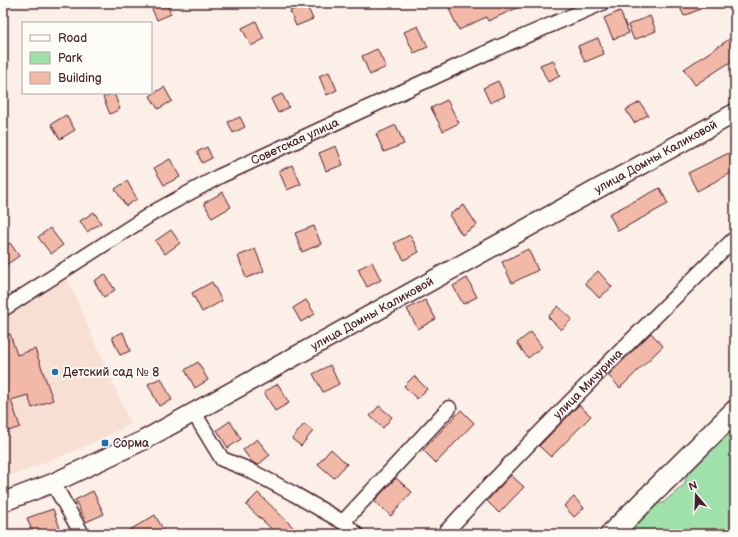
<svg xmlns="http://www.w3.org/2000/svg" width="738" height="537" viewBox="0 0 738 537" font-family="'Balsamiq Sans',sans-serif">
<rect width="100%" height="100%" fill="#fbefe7"/>
<filter id="ink" filterUnits="userSpaceOnUse"><feTurbulence type="fractalNoise" baseFrequency=".025" numOctaves="2"/><feDisplacementMap in="SourceGraphic" scale="8" xChannelSelector="R" yChannelSelector="G"/><feConvolveMatrix kernelMatrix="1 2 1 2 8 2 1 2 1" color-interpolation-filters="sRGB"/></filter>
<g filter="url(#ink)">
<path fill="#f8dfd4" d="M67,278L131,424L82,448L3,479V319Z"/>
<path fill="#a0e1ab" stroke="#75806b" d="M735,425V534H624L651,504L663,503L685,484L686,472Z"/>
<path fill="#f2b9a9" stroke="#4a1f2b" d="M155,3H166L171,14L157,20L150,5Z
M460,3H528L488,21L486,17L459,30L449,9Z
M678,3H714L684,16Z
M306,4L313,19L296,26L290,11Z
M620,11L629,33L613,39L604,18Z
M650,16L656,31L634,40L628,25Z
M256,21L264,39L251,46L242,28Z
M418,26L428,47L414,53L404,32Z
M598,38L604,54L585,62L578,46Z
M731,38L735,44V59L695,85L684,69Z
M377,49L386,67L370,75L362,56Z
M553,60L560,76L548,82L540,65Z
M329,72L337,90L327,95L319,76Z
M498,81L505,96L490,103L483,88Z
M164,87L172,101L158,109L150,96Z
M114,93L120,109L110,114L103,97Z
M282,94L289,107L278,113L271,99Z
M447,100L459,123L443,131L431,108Z
M640,102L648,115L634,123L626,110Z
M66,115L75,130L60,139L51,124Z
M240,117L245,127L233,133L228,122Z
M396,125L404,144L384,152L376,134Z
M336,146L343,165L326,171L319,153Z
M207,147L212,158L202,163L197,152Z
M735,150V171L697,191L688,173Z
M170,159L180,177L164,185L154,168Z
M292,165L301,184L287,190L279,171Z
M127,181L137,199L126,206L115,189Z
M660,188L668,204L618,231L609,214Z
M223,192L231,207L212,218L204,203Z
M464,205L477,225L462,235L449,215Z
M94,212L101,223L87,232L80,221Z
M314,226L321,244L302,252L295,233Z
M50,228L63,245L51,254L38,237Z
M171,230L180,243L165,254L155,241Z
M410,235L419,252L404,260L394,243Z
M10,243L19,256L3,267V247Z
M255,249L264,271L246,278L238,256Z
M528,249L538,270L512,283L502,262Z
M372,262L381,280L367,287L358,269Z
M598,271L612,287L599,298L585,283Z
M105,274L115,290L104,297L94,281Z
M467,278L477,297L463,304L453,286Z
M212,282L222,301L202,312L192,293Z
M306,300L315,314L301,322L293,308Z
M425,300L436,319L418,329L407,309Z
M558,306L572,319L561,330L548,317Z
M123,332L130,351L120,355L112,337Z
M531,332L542,347L528,358L517,343Z
M651,333L663,346L620,388L608,375Z
M10,334L17,355L35,349L53,400L32,408L28,395L11,400L20,427L3,433V336Z
M198,362L208,380L195,388L185,370Z
M330,365L339,384L323,392L313,374Z
M414,376L427,389L417,399L404,386Z
M161,378L172,400L159,406L148,384Z
M278,384L289,403L275,411L264,392Z
M579,405L591,416L551,457L539,446Z
M379,406L392,417L383,428L370,416Z
M461,410L474,423L436,463L423,450Z
M230,421L241,439L228,448L217,430Z
M304,424L313,431L301,446L292,439Z
M257,439L270,455L258,465L252,462L243,450Z
M331,449L347,464L334,478L318,464Z
M511,475L524,487L499,513L487,501Z
M396,478L412,492L391,516L374,501Z
M93,491L104,514L86,522L75,500Z
M258,493L300,534H277L246,505Z
M574,497L584,508L574,517L564,506Z
M53,509L61,531L53,534H33L27,518Z
M155,515L164,531L159,534H123Z"/>
<g fill="none" stroke-linecap="round" stroke-linejoin="round">
<g stroke="#4a1f2b" stroke-width="17">
<g id="minor">
<path id="s1" d="M3,309L156,211L220,176L497,48L602,3"/>
<path d="M194,413L222,459L247,469L294,494L343,522L356,534"/>
<path d="M53,483L82,534"/>
<path d="M343,522L449,408"/>
<path id="s2" d="M444,534C538,432 636,335 735,238"/>
</g>
</g>
<g stroke="#4a1f2b" stroke-width="21">
<g id="major">
<path id="s3" d="M3,502L53,483L142,441L735,113"/>
</g>
</g>
<g stroke="#4a1f2b" stroke-width="24">
<path id="highway" d="M611,534L735,411"/>
</g>
<use href="#minor" stroke="#fdfcf7" stroke-width="14"/>
<use href="#major" stroke="#fdfcf7" stroke-width="18"/>
<use href="#highway" stroke="#fdfcf7" stroke-width="21"/>
</g>
</g>
<g fill="#1f6fb2" stroke="#fdfcf7" stroke-width="1.5">
<circle cx="55" cy="372" r="4"/>
<rect x="101" y="439" width="8" height="8" rx="2"/>
</g>
<g text-anchor="middle" stroke-width="3.5" stroke-linejoin="round" paint-order="stroke">
<g font-size="12" fill="#4a1f2b" stroke="#fdfcf7">
<text dy="4" stroke="none"><textPath href="#s1" startOffset="337">Советская улица</textPath></text>
<text dy="4" stroke="none"><textPath href="#s3" startOffset="739">улица Домны Каликовой</textPath></text>
<text dy="4" stroke="none"><textPath href="#s3" startOffset="415">улица Домны Каликовой</textPath></text>
<text dy="4" stroke="none"><textPath href="#s2" startOffset="208">улица Мичурина</textPath></text>
</g>
<g font-size="12" fill="#4a1f2b" stroke="#fdfcf7" text-anchor="start">
<text x="63" y="376">Детский сад № 8</text>
<text x="113" y="447">Сорма</text>
</g>
</g>
<rect width="738" height="537" fill="none" stroke="#fdfcf7" stroke-width="16"/>
<rect x="8" y="8" width="722" height="521" fill="none" stroke="#4a1f2b" stroke-width="1.5" filter="url(#ink)"/>
<rect x="22" y="22" width="130" height="72" fill="#fdfcf7" stroke="#b5a4a5"/>
<rect x="30" y="35" width="20" height="6" fill="#fdfcf7" stroke="#b5a4a5"/>
<text x="58" y="42" font-size="12" fill="#4a1f2b">Road</text>
<rect x="30" y="52" width="20" height="12" fill="#a0e1ab" stroke="#b5a4a5"/>
<text x="58" y="62" font-size="12" fill="#4a1f2b">Park</text>
<rect x="30" y="72" width="20" height="12" fill="#f2b9a9" stroke="#b5a4a5"/>
<text x="58" y="82" font-size="12" fill="#4a1f2b">Building</text>
<g transform="translate(696 495) rotate(341)" stroke="#fdfcf7" stroke-width="3" paint-order="stroke">
<path d="M0-3L7 15L0 10L-7 15Z" fill="#4a1f2b"/>
<text y="-6" font-size="11" font-weight="bold" text-anchor="middle" fill="#4a1f2b">N</text>
</g>
</svg>
